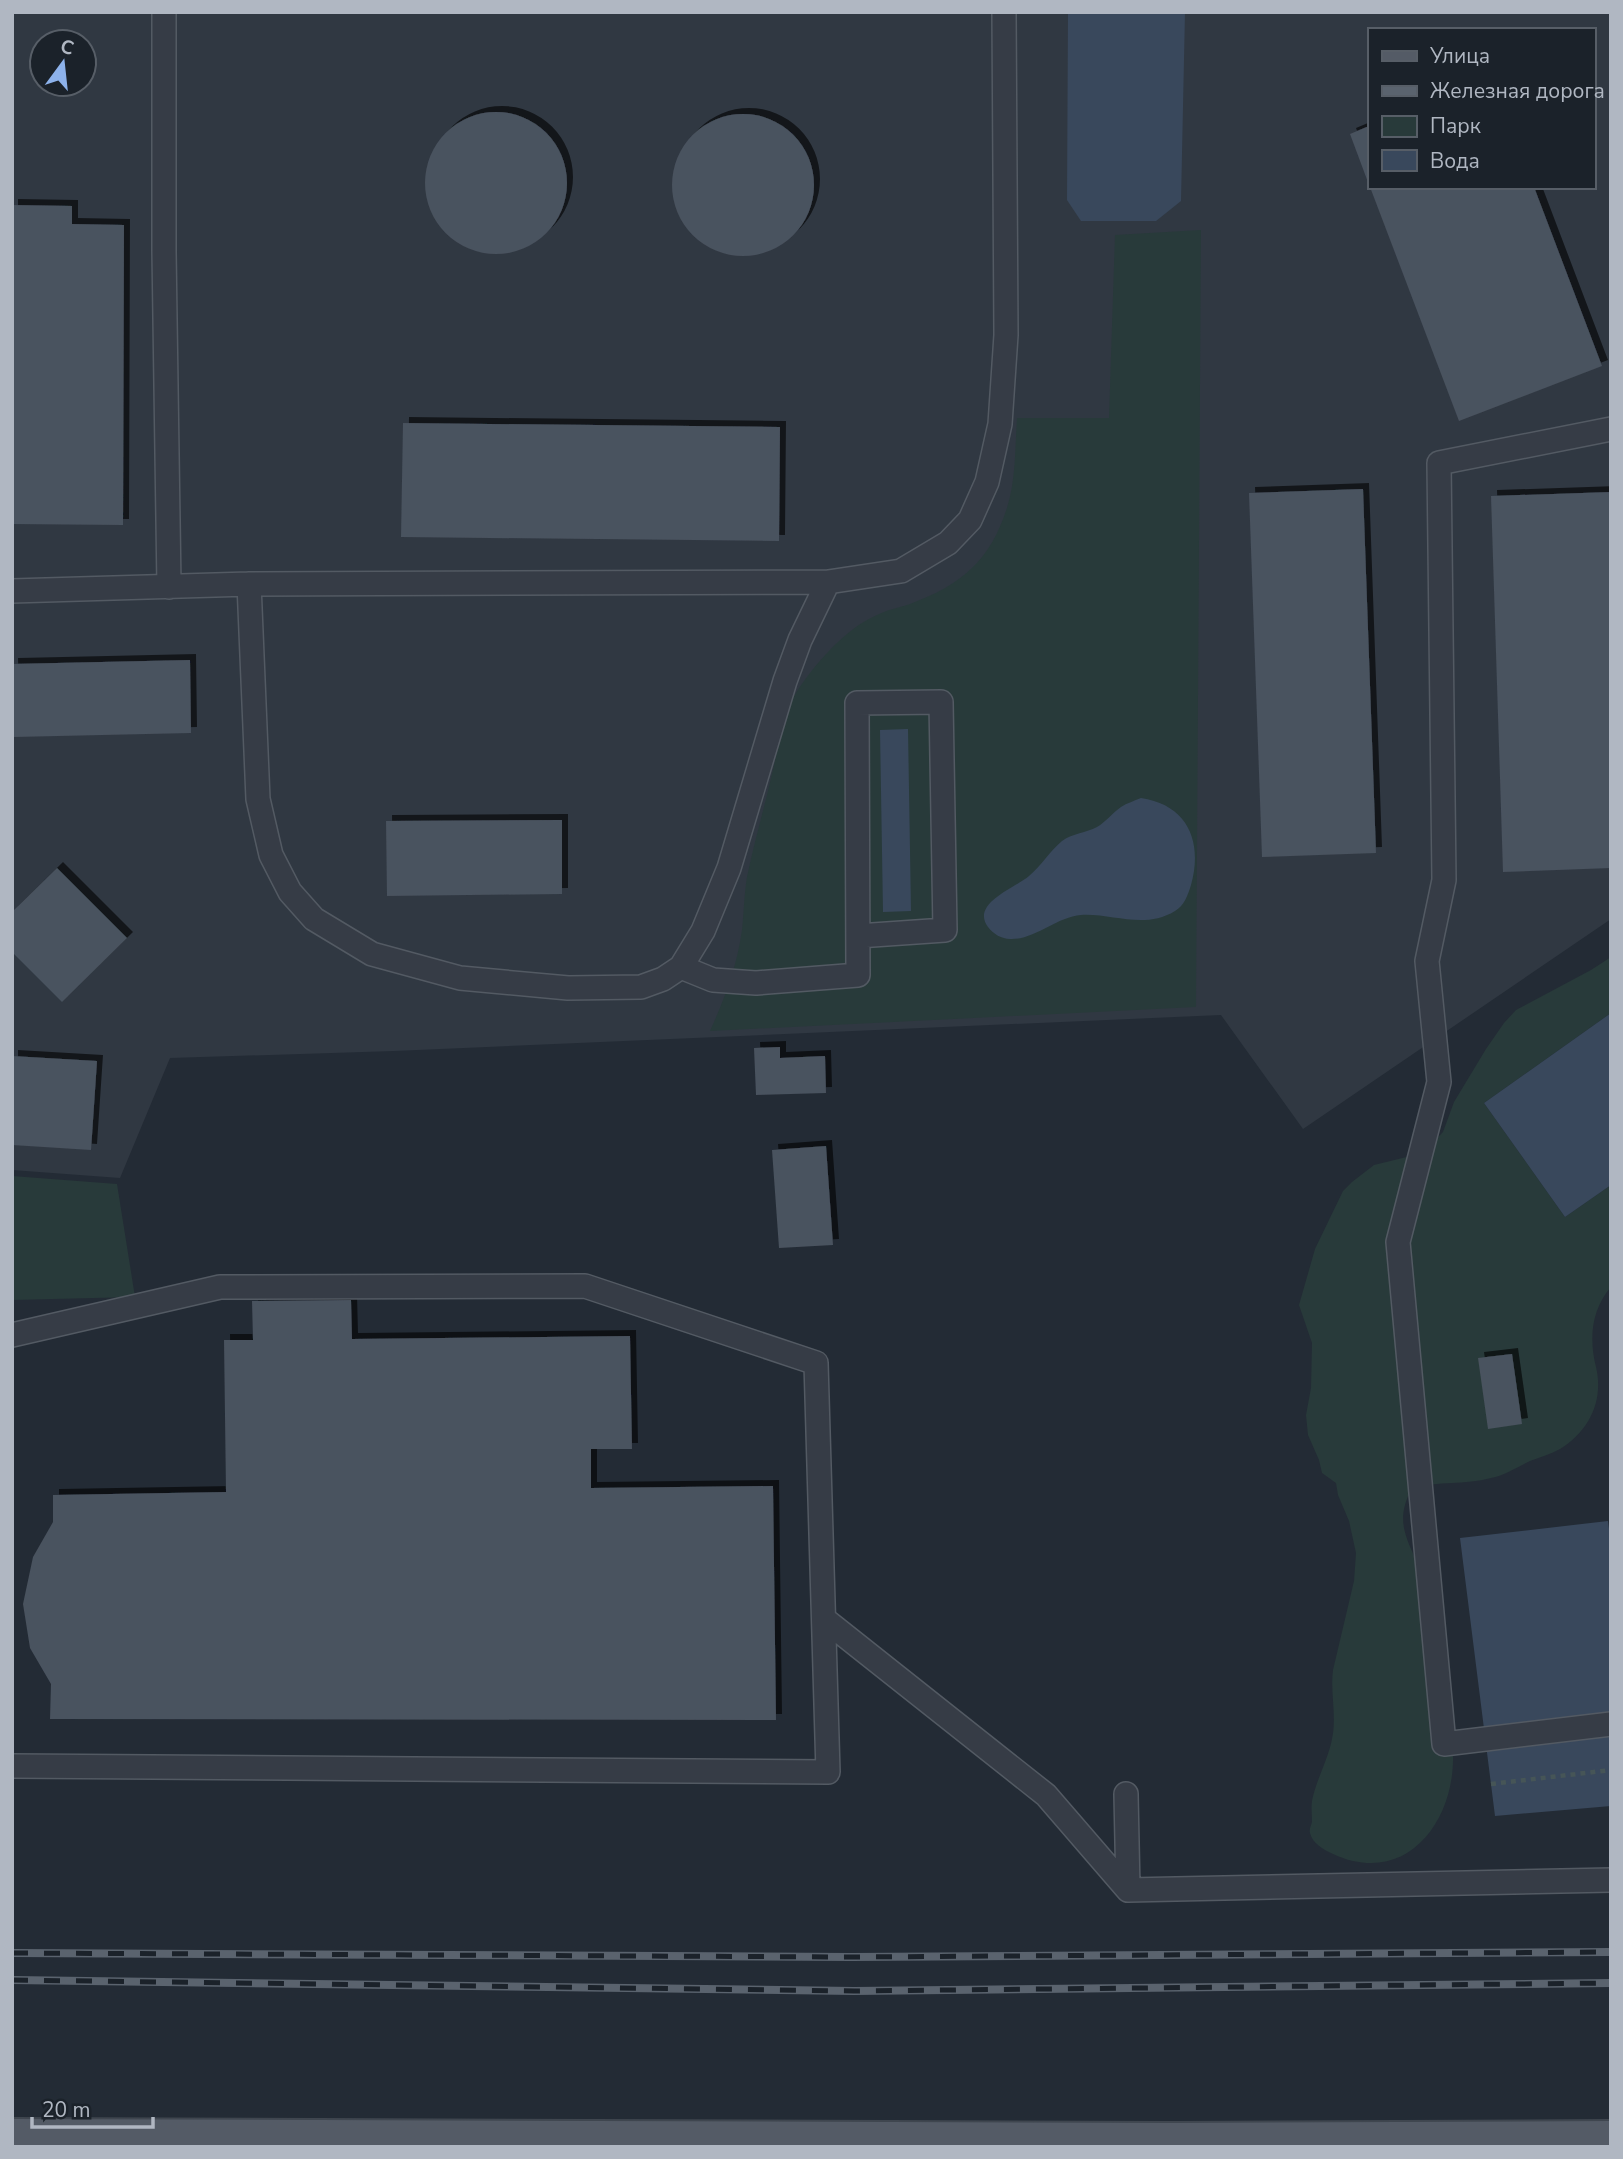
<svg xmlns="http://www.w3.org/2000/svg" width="1623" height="2159" viewBox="0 0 1623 2159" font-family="'Nunito Sans',sans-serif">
<defs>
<filter id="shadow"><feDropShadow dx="6" dy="-6" stdDeviation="0" flood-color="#0009"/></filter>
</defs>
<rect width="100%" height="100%" fill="#232b35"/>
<path fill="#303842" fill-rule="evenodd" d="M12,12H1611V919L1303,1129L1221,1015L394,1051L170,1058L120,1178L12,1170ZM1369,30H1593V187H1369ZM42,42H84V84H42Z"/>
<path fill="#283a3a" d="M1201,230L1196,1007L710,1031C725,998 737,966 742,930C744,912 744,895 747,877C754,843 764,809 772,774C778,750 783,714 796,693C813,666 845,629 875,616C886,610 898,608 910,604C961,585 990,561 1007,508C1016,480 1015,447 1017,418H1109L1115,235Z
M1611,957V1013L1484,1103L1565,1217L1611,1185V1287C1591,1310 1589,1339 1596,1367C1604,1401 1589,1431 1560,1449C1551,1454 1540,1457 1530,1461C1517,1467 1505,1475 1491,1478C1465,1485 1438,1481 1412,1488C1396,1518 1404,1534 1417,1562L1452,1742C1461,1812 1411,1890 1333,1854C1324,1850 1312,1843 1310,1833C1309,1829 1311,1826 1312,1822C1312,1815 1311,1808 1312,1801C1316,1780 1328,1760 1332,1739C1337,1716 1330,1693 1333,1670L1354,1581L1356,1553L1349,1521L1338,1495L1336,1483L1322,1473L1319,1460L1308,1435L1306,1415L1311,1388L1312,1343L1299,1305L1315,1249L1343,1191L1352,1182L1374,1165L1423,1153L1443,1132L1454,1102L1486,1049L1504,1023L1516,1010L1591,970Z
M12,1176L117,1184L135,1297L12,1300Z"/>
<path fill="#39485c" d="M1068,12H1185L1181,201L1156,221H1081L1067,200Z
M908,729L911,911L883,912L880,730Z
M1141,798C1188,805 1203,842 1191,885C1188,895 1184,906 1175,911C1144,930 1112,913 1081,915C1056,917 1035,940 1010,939C1002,939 993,934 988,927C970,903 1017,887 1029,876C1041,866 1050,851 1062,841C1073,833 1086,833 1097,827C1106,822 1112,813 1121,807C1127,803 1134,801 1141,798Z
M1611,1013V1185L1565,1217L1484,1103Z
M1608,1521L1611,1544V1806L1495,1816L1460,1538Z"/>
<path fill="#49525e" filter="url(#shadow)" d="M425 183a71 71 0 1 1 142 0a71 71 0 1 1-142 0Z
M672 185a71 71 0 1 1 142 0a71 71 0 1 1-142 0Z
M1369,126V185L1350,134Z
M1370,187H1534L1602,366L1459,421Z
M12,205L72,206V224L124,225L123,525L12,524Z
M403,423L780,427L779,541L401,537Z
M1363,489L1376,853L1262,857L1249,493Z
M1611,492V868L1503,872L1491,496Z
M190,660L191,733L14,737L12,664Z
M562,820V894L387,896L386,821Z
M57,868L127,938L62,1002L12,952V912Z
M780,1047V1058L825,1056L826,1093L756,1095L754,1048Z
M12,1056L97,1061L91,1150L12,1145Z
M826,1146L833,1245L779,1248L772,1150Z
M351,1300L352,1339L630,1336L632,1449H591V1488L773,1486L776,1720L50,1719L51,1684L30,1648L23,1604L33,1557L53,1522V1495L226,1492L224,1340H253L252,1301Z
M1512,1354L1522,1424L1488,1429L1478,1358Z"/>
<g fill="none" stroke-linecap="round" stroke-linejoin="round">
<g stroke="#535a63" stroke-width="26">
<path id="lane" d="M164,12V251L169,587
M1611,429L1439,463L1444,880L1427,961L1439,1082L1398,1242L1444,1744L1611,1724
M249,584L258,799L271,855L290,892L314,919L372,954L460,978L568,988L641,987L663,979L681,967L703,931L729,868L785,681L800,640L828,582
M12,591L249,584L828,582L901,571L948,543L970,520L987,482L1000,424L1006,335L1004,12
M681,967L713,980L756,983L858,975L857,703L941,702L945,930L858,936
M12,1335L220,1287L585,1286L816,1363L828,1772L12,1766
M824,1619L1046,1795L1128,1890
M1126,1794L1128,1890
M1128,1890L1611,1880"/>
</g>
<g stroke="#3f464f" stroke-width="42">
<path id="primary" d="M12,2138L1172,2142L1611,2140"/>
</g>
<path stroke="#465557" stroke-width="4.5" stroke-dasharray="5 5" stroke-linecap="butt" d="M1491,1784L1611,1770"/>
<use href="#lane" stroke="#363c46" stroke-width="23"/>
<use href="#primary" stroke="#545b66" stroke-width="38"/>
<g stroke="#5a636e" stroke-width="8">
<path id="rail" d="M12,1953L851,1957L1611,1952
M12,1980L854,1991L1611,1983"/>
</g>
<use href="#rail" stroke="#1b222a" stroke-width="5" stroke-dasharray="16" stroke-linecap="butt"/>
</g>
<rect width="1623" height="2159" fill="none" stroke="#b0b7c2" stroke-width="28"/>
<rect x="1368" y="28" width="228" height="161" fill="#1b222a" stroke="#575e67" stroke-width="2"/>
<rect x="1382" y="51" width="35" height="10" fill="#545b66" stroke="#575e67" stroke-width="2"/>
<text x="1430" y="63" font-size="21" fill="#b0b7c2">Улица</text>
<rect x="1382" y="86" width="35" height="10" fill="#5a636e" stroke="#575e67" stroke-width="2"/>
<text x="1430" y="98" font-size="21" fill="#b0b7c2">Железная дорога</text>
<rect x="1382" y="116" width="35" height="21" fill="#283a3a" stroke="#575e67" stroke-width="2"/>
<text x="1430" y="133" font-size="21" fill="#b0b7c2">Парк</text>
<rect x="1382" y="150" width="35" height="21" fill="#39485c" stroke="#575e67" stroke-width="2"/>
<text x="1430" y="168" font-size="21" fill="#b0b7c2">Вода</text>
<g transform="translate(63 63) rotate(15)"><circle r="33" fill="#1b222a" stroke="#575e67" stroke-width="2"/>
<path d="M0-5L12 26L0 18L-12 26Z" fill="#8db2eb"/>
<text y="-10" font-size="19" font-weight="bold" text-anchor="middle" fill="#b0b7c2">С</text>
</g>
<path d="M32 2117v10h121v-10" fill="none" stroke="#b0b7c2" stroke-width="3.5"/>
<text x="42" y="2117" font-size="21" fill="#b0b7c2" stroke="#1b222a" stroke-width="5" paint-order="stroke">20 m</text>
</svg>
